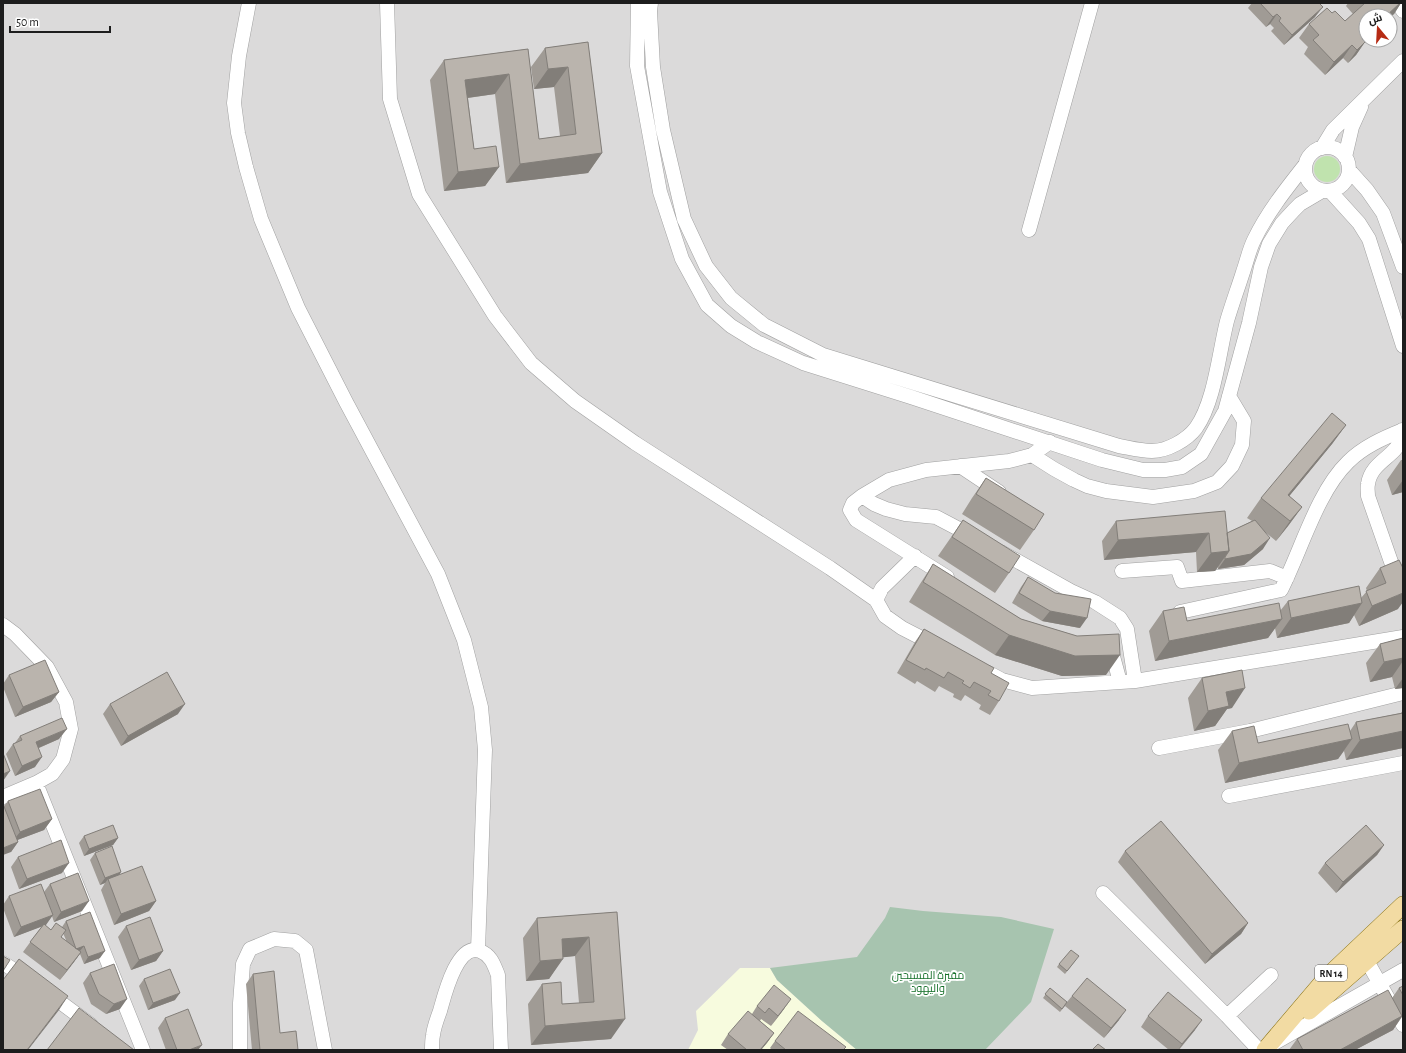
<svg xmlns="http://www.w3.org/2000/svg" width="1406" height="1053" viewBox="0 0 1406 1053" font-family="'Alegreya Sans',Cairo,sans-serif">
<rect width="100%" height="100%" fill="#edebe4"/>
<path fill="#dbdada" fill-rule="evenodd" d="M3,3H1403V1050H3ZM1366,16H1390V40H1366Z"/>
<path fill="#f7fbde" d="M740,968H770L777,980L822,1021L857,1050H688L698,1030L696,1011Z"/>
<path fill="#c0e3ae" d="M1314 169a13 13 0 1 1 26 0a13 13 0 1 1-26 0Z"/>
<path fill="#a7c4af" d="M890,907L923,911L1001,917L1054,929L1031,1002L985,1050H857L822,1021L777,980L770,968L857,957L885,918Z"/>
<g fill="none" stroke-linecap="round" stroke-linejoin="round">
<g stroke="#a1a1a1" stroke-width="15">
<path id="minor" d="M249,3L239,56L234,103L238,133L246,167L261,219L298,308L346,402L438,574L464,640L481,707L485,750L478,950
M387,3L390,99L419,194L495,316L531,363L575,401L635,443L830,568L876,600
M638,3L637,66L660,192L682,259L707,305L731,326L757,342L803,363L911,397L1102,460L1143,470H1165L1182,467L1201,454L1225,411L1249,323L1261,267L1269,244L1282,223L1294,210L1300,204L1322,191
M651,3L650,11L653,67L663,130L684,219L706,266L731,298L764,325L823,355L1119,446C1130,448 1140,451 1152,451C1167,451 1187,440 1196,428C1215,401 1219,352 1227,321C1232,304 1238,288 1243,272C1247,261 1249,250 1254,240C1267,213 1286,189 1305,165
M1398,3L1403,11
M1305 169a22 22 0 1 1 44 0a22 22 0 1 1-44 0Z
M1322,148L1333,130L1403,61
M1345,157L1352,127L1361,107
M1349,170L1367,190L1383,213L1403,267
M1330,191L1359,223L1369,239L1403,346
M1029,230L1092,3
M1402,430C1402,433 1402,437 1401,440C1395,457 1371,462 1368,484C1367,488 1368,492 1368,496L1403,596
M1032,455L1054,469L1074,480L1087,486L1106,491L1153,497L1194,491L1217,482L1232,466L1242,445L1244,421L1229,396
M960,466L999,492
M862,496L874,504L886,509L905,514L936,517L974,537
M1001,552L1071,591L1095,602L1120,618L1127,629L1135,681
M915,556L882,588L876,600L885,616L902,628L935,645
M1122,571L1177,567L1182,581L1270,571L1287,578
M947,577L856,520L850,510L853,503L862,496L889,480L926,470L1009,461L1032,455L1050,442
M1180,612L1281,590C1301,551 1317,492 1348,462C1363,447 1383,438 1403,430
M3,625L15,634L47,667L66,702L71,729L63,759L52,774L36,783L3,797
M1108,645L1111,649L1120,682
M989,673L1002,680L1032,688L1135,681L1403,637
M1159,748L1250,731L1403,693
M36,783L143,1050
M1229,796L1403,763
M1103,893L1227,1016L1259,1050
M1361,954L1367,961L1403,1025
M3,963L28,979
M48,993L91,1025
M1227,1016L1271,975
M1271,1045L1403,970
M240,1050V1003L243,964L250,949L274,939L295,941L306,950L325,1050
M432,1050C432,1045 432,1040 433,1035C434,1027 437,1019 440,1011C444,997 457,942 480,951C491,955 494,965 498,975L501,1050"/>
</g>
<g stroke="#87700f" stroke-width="18">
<path id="major" d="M1309,1011L1403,929
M1265,1050L1327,977L1403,905"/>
</g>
<use href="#minor" stroke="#fff" stroke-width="14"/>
<use href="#major" stroke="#f2dba3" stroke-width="17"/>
</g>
<path fill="#a09b95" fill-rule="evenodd" d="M1252,3H1319L1315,17L1284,45L1271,31L1274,28L1270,24L1266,27L1248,8Z
M1348,3H1401L1394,14L1390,17V16H1366V40L1364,41L1365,42L1356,55L1348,63L1343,58L1325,75L1304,54L1308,47L1299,38L1309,24L1332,13L1345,21L1353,14L1346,6Z
M588,42L602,153L588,173L506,183L495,94L468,98L474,149L499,167L485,186L444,191L430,80L444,60L528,49L539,139L560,136L554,87L534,89L531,67L545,48Z
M1346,425L1332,444L1289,496L1302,507L1288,526L1276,541L1265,532L1263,549L1244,565L1218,569V567L1215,571L1197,572L1196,552L1104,560L1102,541L1116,521L1227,533L1252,521L1247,518L1261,498Z
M1401,460H1403V492L1392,495L1387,480Z
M986,478L1034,530L1020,550L962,514L972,498Z
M963,520L1009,573L995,593L938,556Z
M933,564L1021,619L1077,636L1106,675L1062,676L995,655L909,602L920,584Z
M1380,568L1398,609L1359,626L1354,615L1349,623L1277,638L1275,628L1268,638L1155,661L1149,631L1163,611L1187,621L1280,611L1288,601L1361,598L1367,591L1366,588Z
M1028,577L1080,628L1042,621L1012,603L1021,587Z
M924,629L991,673L999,701L990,715L979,709L981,705L965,695L961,701L953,697L954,694L939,686L935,692L917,681L915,684L897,673L915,642Z
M1403,638V688L1395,689L1392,677L1370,682L1366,663L1380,644Z
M9,675L59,692L51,702L15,717L3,687V684Z
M1202,678L1232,708L1227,709L1215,726L1194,731L1188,698Z
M110,704L178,714L121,746L103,714Z
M1403,710V748L1346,760L1344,751L1338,759L1225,783L1218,750L1232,731L1258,743L1350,731L1356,722L1401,713Z
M20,736L59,739L39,748L35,767L15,776L6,754L13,744L15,743Z
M8,801L52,819L44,830L17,840L18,842L11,852L4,806Z
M84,836L118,838L113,845L84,856L79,843Z
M1384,845L1377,855L1336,893L1318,873L1325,863Z
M1125,851L1248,923L1241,934L1205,964L1118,862Z
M95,853L119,875L156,901L149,911L114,925L101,890L105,883L100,885L90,860Z
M18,857L62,873L19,889L11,867Z
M50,884L82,911L54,922L52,916L45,925L51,930L62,927L66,921L100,958L84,964L80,954L60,980L23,952L42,926L14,937L3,908V905L9,896L44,892ZM63,933L66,940V941L61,937Z
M617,912L611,1039L531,1045L528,1004L542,984L562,1004L579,1003L575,956L563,957L549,979L526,981L523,938L537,918Z
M126,926L163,951L156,961L131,970L118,937Z
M1076,960L1065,974L1057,967L1059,964Z
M90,973L120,1009L106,1014L91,1004L83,983Z
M253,974L280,1033L298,1050H252L246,984Z
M144,979L175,1000L148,1010L139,986Z
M1403,986V1017H1402L1393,1030L1355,1050H1289L1297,1039L1392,998L1399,988Z
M1050,988L1067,1002L1072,996L1119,1020L1104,1038L1065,1006L1060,1012L1043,998Z
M757,1006L784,1009L771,1026L761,1019L760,1021L774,1033L761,1050H728L721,1045L728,1034L752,1014Z
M1148,1016L1195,1030L1179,1050H1169L1141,1027Z
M165,1018L198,1050H166L158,1028Z
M775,1041L843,1050H772L770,1048Z"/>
<path fill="#827e79" d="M1400,3H1401L1394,14L1390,17V16H1386Z
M1323,7L1315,17L1284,45L1292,35Z
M1277,14L1270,24L1266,27L1273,17Z
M1366,35V40L1356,49L1362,39Z
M1365,42L1356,55L1348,63L1357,50Z
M1352,45L1343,58L1325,75L1334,62Z
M568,67L554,87L534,89L548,69Z
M509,74L495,94L452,100L465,80Z
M602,153L588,173L506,183L520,164Z
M499,167L485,186L444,191L458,172Z
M1346,425L1332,444L1277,511L1288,495Z
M1403,480V492L1392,495Z
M1302,507L1288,526L1276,541L1290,521Z
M1209,533L1196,552L1104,560L1118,540Z
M1270,538L1263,549L1244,565L1218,569L1225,559Z
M1229,551L1215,571L1197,572L1211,553Z
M1403,593V602L1398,609L1359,626L1372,606Z
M1362,603L1349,623L1277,638L1291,618Z
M1050,611L1087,618L1080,628L1042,621Z
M1282,619L1268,638L1155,661L1169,641Z
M1009,635L1120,655L1106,675L1062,676L995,655Z
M1403,658V661L1392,677L1370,682L1384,662Z
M1403,678V688L1395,689Z
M1245,688L1232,708L1227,709L1215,726L1194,731L1208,711L1226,692Z
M59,692L51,702L15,717L23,707Z
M185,704L178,714L121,746L128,736Z
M67,729L59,739L29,752L36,742Z
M1403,731V748L1346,760L1360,740Z
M1352,739L1338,759L1225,783L1239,763Z
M42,757L35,767L15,776L22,766Z
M10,771L3,781V774Z
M52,819L44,830L12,842L20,832Z
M118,838L113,845L84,856L89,849Z
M18,842L11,852L3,855V848Z
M1384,845L1377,855L1336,893L1343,882Z
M69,863L62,873L19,889L27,879Z
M121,872L117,879H108L105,883L100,885L105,878Z
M89,901L82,911L54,922L61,912Z
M156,901L149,911L114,925L121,914Z
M53,915L46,925L14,937L21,927Z
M1248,923L1241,934L1205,964L1212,954Z
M589,937L575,956L548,959L562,939Z
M84,946L79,952L76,949Z
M105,951L100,958L84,964L88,957Z
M163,951L156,961L131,970L139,960Z
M81,952L74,962L60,980L67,970Z
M563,959L549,979L526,981L540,961Z
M180,993L175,1000L148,1010L153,1003Z
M68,996L59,1010L28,1050H27Z
M127,999L120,1009L106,1014L114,1004Z
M791,999L784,1009L771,1026L778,1016Z
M1126,1010L1119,1020L1104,1038L1111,1028Z
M1402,1016L1393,1030L1355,1050H1340Z
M625,1019L611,1039L531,1045L545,1026Z
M1202,1020L1195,1030L1178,1050L1182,1044Z
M774,1033L767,1043L761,1050H760Z
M202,1045L198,1050H189Z"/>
<path fill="#bab4ad" stroke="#827e79" d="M1260,3H1319L1323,7L1292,35L1279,21L1281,18L1277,14L1273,17Z
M1365,3H1400L1386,16H1366V35L1362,39L1365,42L1357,50L1352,45L1334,62L1313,40L1319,35L1309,24L1327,8L1332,13L1335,11L1345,21Z
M588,42L602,153L520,164L509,74L465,80L474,149L496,146L499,167L458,172L444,60L528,49L539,139L576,134L568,67L548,69L545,48Z
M1332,413L1346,425L1288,495L1302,507L1290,521L1261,498Z
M986,478L1044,514L1034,530L976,494Z
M1225,511L1229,551L1211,553L1209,533L1118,540L1116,521Z
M963,520L1020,556L1009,573L952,537Z
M1255,520L1270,538L1251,554L1225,559V557L1229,551L1227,533Z
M1399,560L1403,568V593L1372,606L1366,591L1386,583L1380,568Z
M933,564L1021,619L1077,636L1119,634L1120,655L1075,656L1009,635L923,582Z
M1028,577L1055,593L1091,599L1087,618L1050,611L1019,593Z
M1359,586L1362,603L1291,618L1288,601Z
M1279,603L1282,619L1169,641L1163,611L1184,607L1187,621Z
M924,629L994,668L991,673L1009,683L999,701L988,695L991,691L974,682L970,688L962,683L964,681L948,672L944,678L926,668L925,670L906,660Z
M1403,638V658L1384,662L1380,644Z
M45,660L59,692L23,707L9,675Z
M1242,670L1245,688L1226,692L1229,706L1208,711L1202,678Z
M167,672L185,704L128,736L110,704Z
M1403,713V731L1360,740L1356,722Z
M62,718L67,729L36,742L42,757L22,766L13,744L22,740L20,736Z
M1348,724L1352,739L1239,763L1232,731L1254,726L1258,743Z
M3,753L10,771L3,774Z
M40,789L52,819L20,832L8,801Z
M3,804L18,842L3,848Z
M1161,821L1248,923L1212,954L1125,851Z
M113,825L118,838L89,849L84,836Z
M1366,825L1384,845L1343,882L1325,863Z
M61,840L69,863L27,879L18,857Z
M112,846L121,872L105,878L95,853Z
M142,866L156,901L121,914L108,879Z
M78,873L89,901L61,912L50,884Z
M41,884L53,915L21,927L9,896Z
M90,912L105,951L88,957L84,946L76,949L66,921Z
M617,912L625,1019L545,1026L542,984L561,982L562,1004L594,1002L589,937L562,939L563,959L540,961L537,918Z
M150,917L163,951L139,960L126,926Z
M56,923L66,930L61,937L81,952L67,970L30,942L44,924L51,930Z
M1071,950L1079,956L1067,971L1059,964Z
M3,956L10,960L3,971Z
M19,959L68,996L27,1050H3V980Z
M114,964L127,999L114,1004L99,994L90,973Z
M170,969L180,993L153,1003L144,979Z
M274,971L280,1033L296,1031L298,1050H260L253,974Z
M1087,978L1126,1010L1111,1028L1072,996Z
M774,985L791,999L778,1016L769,1008L765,1013L757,1006Z
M1403,986V995L1399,988Z
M1050,988L1067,1002L1062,1009L1045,994Z
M1388,990L1402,1016L1340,1050H1303L1297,1039Z
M1168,992L1202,1020L1182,1044L1148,1016Z
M79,1008L134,1050H47Z
M188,1009L202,1045L189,1050H177L165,1018Z
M748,1011L774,1033L760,1050H747L728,1034Z
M798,1011L846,1047L843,1050H786L775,1041Z
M1098,1044L1106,1050H1092Z"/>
<g text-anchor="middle" stroke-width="3.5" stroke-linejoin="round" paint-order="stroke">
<rect fill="#fff" stroke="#616161" stroke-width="1" x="1315" y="965" width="32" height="16" rx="3"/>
<g font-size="10" font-weight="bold" fill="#1d1d1d">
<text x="1331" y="977">RN 14</text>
</g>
<g font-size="11" fill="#16702a" stroke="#fff">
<text x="928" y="979">مقبرة المسيحين<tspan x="928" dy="13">واليهود</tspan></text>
</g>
</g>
<rect width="1406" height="1053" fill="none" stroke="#1d1d1d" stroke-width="8"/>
<g transform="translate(1378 28) rotate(342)"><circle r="19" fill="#ffffff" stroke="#a5a5a5"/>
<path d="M0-3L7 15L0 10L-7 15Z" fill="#b62b14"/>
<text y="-6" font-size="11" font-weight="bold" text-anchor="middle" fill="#1d1d1d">ش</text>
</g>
<path d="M10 26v6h100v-6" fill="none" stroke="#1d1d1d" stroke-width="2"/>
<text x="16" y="26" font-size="12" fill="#1d1d1d" stroke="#ffffff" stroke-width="3" paint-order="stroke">50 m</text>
</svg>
